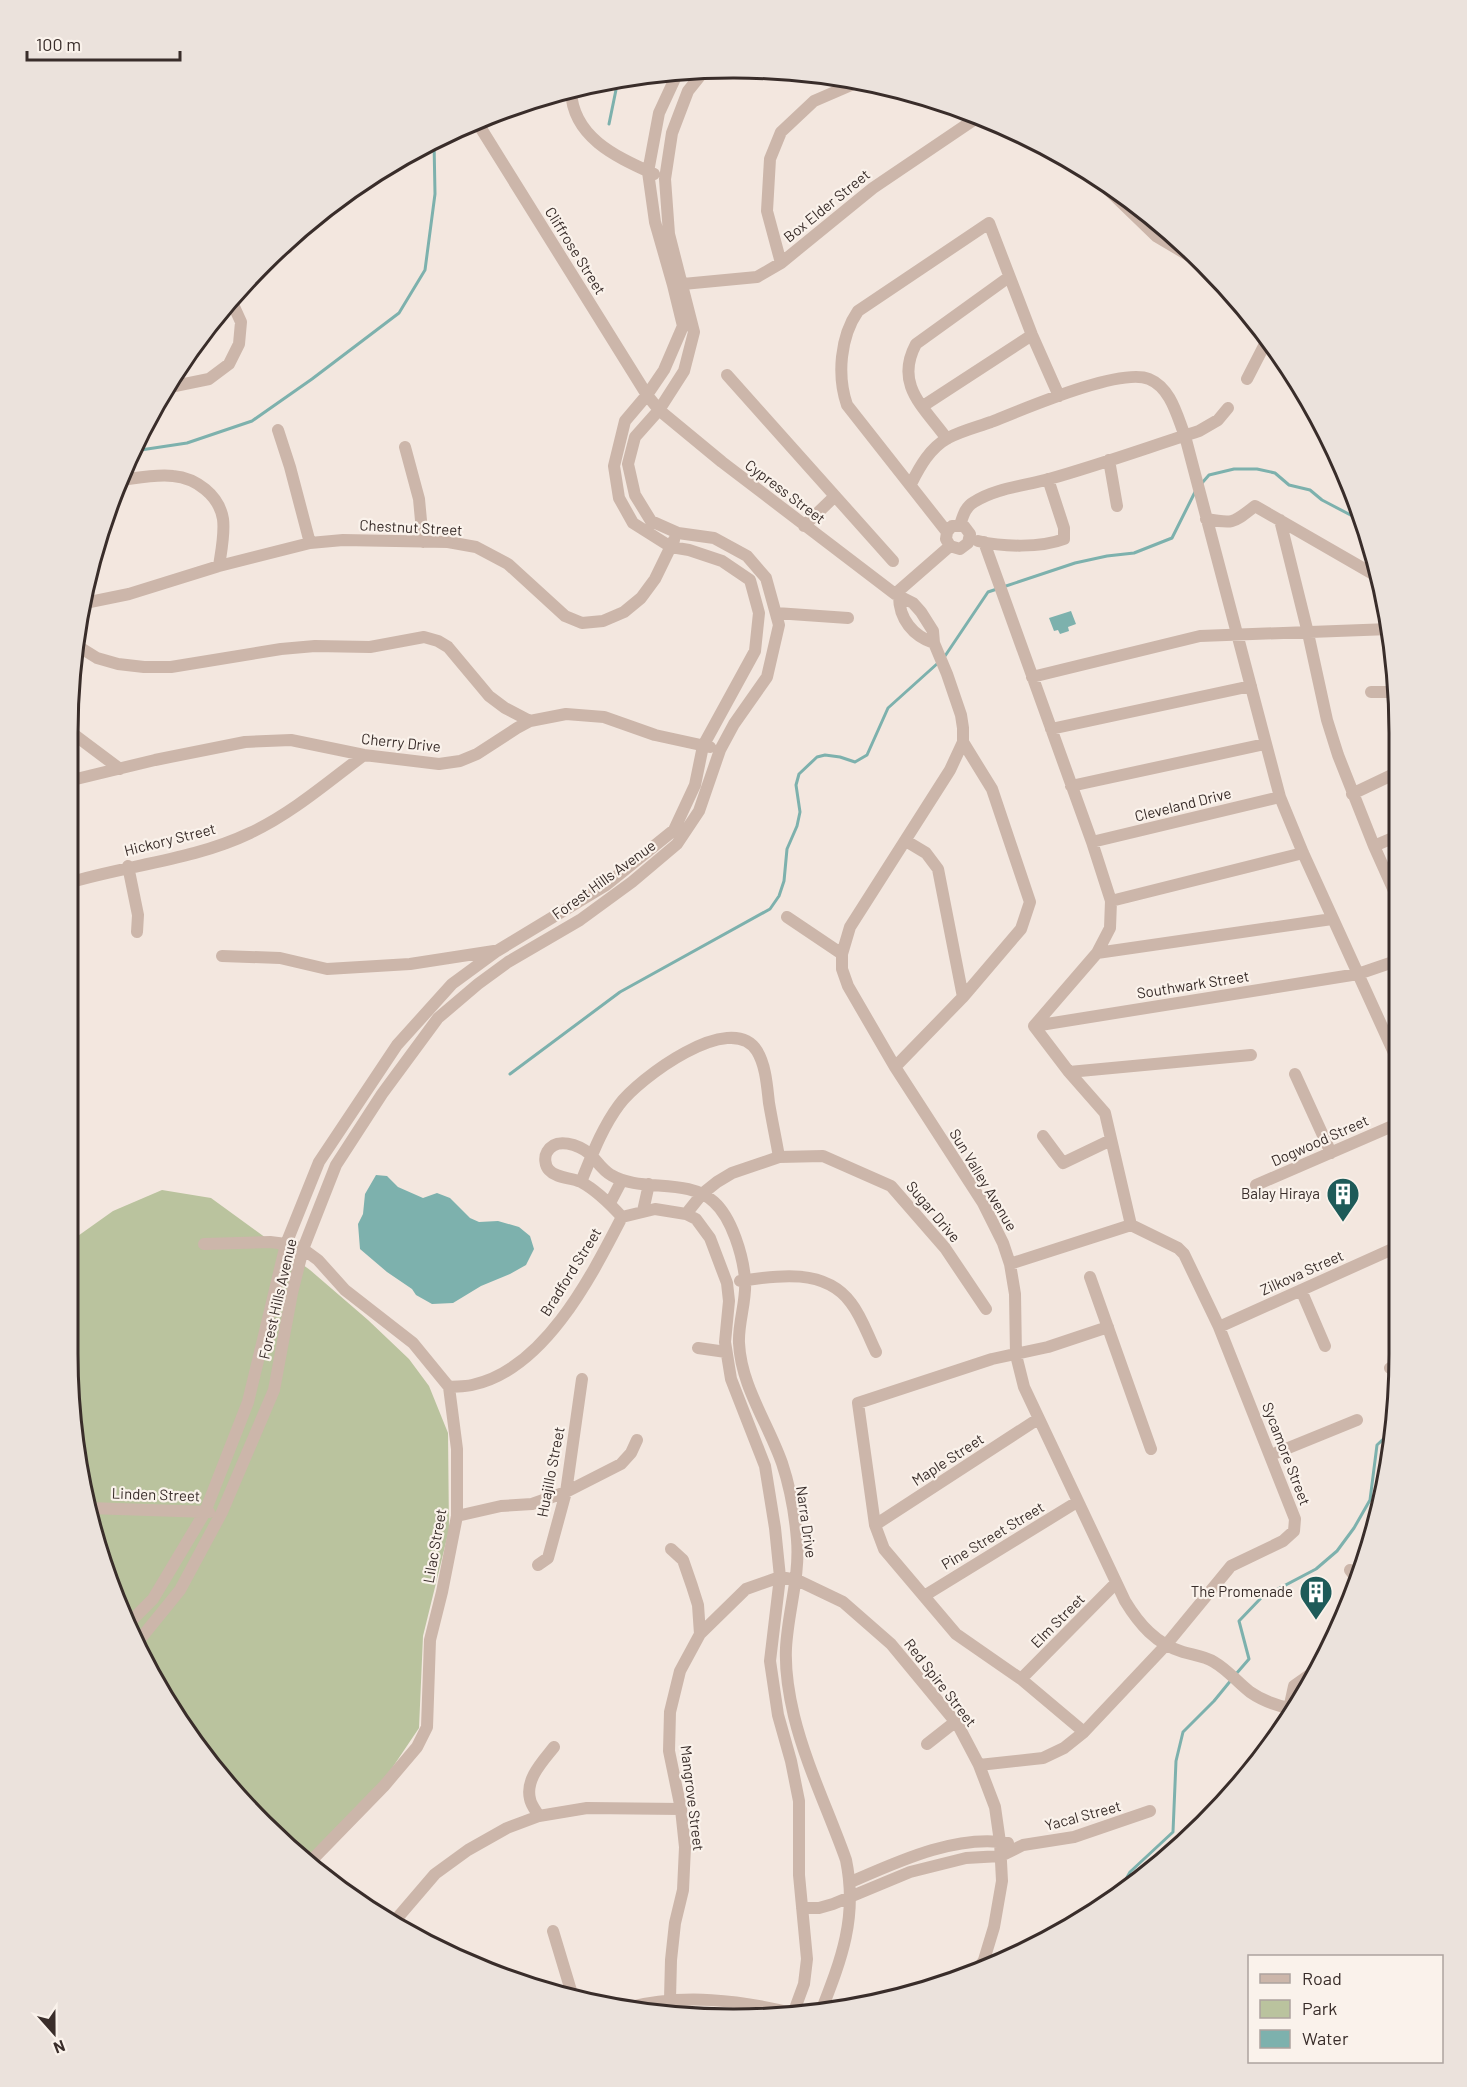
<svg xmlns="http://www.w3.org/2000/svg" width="1467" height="2087" viewBox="0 0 1467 2087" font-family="Barlow,sans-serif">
<rect width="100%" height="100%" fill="#f3e7df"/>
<path fill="#bac39e" d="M162,1190L211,1198L310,1270L368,1320L409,1359L429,1386L448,1433L449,1530L423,1636L419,1728L382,1783L303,1861L295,1854L180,1723L118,1609L90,1526L68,1354V1243L113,1211Z"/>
<path fill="#7db1ad" d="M1071,611L1076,624L1068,627L1069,631L1060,634L1058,630L1054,631L1049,618Z
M376,1175L387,1176L398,1187L423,1198L437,1193L450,1198L470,1218L479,1222L498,1221L519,1227L530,1236L534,1249L526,1265L510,1274L481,1286L453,1303L432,1304L416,1295L412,1289L387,1272L360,1249L358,1224L363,1214L365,1194Z"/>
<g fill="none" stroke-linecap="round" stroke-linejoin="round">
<path stroke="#7db1ad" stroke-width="3" d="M609,124L618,80
M134,451L187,443L252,421L312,379L399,313L425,270L435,194L434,141
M1202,483L1209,475L1234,469H1257L1275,473L1289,485L1310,490L1322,500L1362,521
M1003,587L1075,563L1107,556L1134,553L1172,538L1196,490
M945,656L988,592L997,589
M510,1074L620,992L770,909L779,896L784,881L787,849L797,826L800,812L796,785L799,774L817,757L825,755L840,757L855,762L867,755L888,708L938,663
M1236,1674L1249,1659L1239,1621L1261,1598L1316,1569L1337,1551L1354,1528L1370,1500L1377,1445L1393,1430
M1121,1888L1130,1872L1173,1832L1176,1761L1183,1732L1214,1701L1232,1679"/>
<path stroke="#ccb6aa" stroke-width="12" d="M571,91C573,138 617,157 654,174
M477,122L647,395L659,410L722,462L895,594L913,603L921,612L933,631L934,643L947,674L961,715L963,728V742L950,770L850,927L842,954V969L848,986L895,1067L983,1203L1003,1243L1010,1264L1015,1294L1016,1355L1024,1387L1125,1601C1139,1624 1156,1644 1183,1652C1193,1655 1205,1656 1214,1662C1228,1670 1237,1682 1250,1692C1263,1701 1277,1706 1293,1709
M1096,178L1156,236L1198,261
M285,243L287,248
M781,263L767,211L770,159L781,132L814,101L858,82
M683,284L757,277L781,263L873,188L978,117
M727,375L893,561
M1247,379L1266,342
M165,388L209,379L229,364L239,344L241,322L231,300
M923,406L1032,335
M278,430L290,467L310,543
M947,439C924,407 894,385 916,344L1009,277
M405,447L419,499L423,542
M1109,460L1117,506
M121,480C137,478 156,474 173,476C196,478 219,495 223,519C225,534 221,552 219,566
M911,484C920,466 930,448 948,438C961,431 977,427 991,422C1022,410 1120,367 1149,379C1171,388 1177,416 1185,436L1280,797L1303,853L1395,1055
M1206,519C1234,524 1233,523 1255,506L1380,578
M1280,520L1308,633L1327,720L1338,755L1374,846L1395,893
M960,525C963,516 965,507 974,502C996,488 1024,486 1049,479C1099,465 1149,447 1199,431L1218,420L1228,408
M804,526L834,497
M947,532L952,526H964L970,534L968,543L960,549L950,546L946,539L947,532L847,405C837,376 840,337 858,311L989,223L1032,335L1059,396
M978,541C1002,547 1041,548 1064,539V528L1048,479
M984,542L1092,842L1111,901L1110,928L1097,953L1034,1026
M895,594L950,546
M899,596C899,619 913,636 934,643
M80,604L129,594L219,566L310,543L343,540L448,542L476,547L508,564L565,616L582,623L603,621L624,612L641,598L655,579L674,540
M776,613L848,618
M76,645L97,658L118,664L144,667H171L281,649L315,646L370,647L424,637L438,641L448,647L489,696L505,708L530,721
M1032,677L1200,636L1390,629
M1371,692H1394
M1051,729L1251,686
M68,730L120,769
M68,781L155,760L245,742L291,740L364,755L439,764L460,761L477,754L517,728L530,721L566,714L604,717L655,735L710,747
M1071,786L1265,744
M1352,794L1394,774
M906,841L926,853L938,869L963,997
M1092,842L1280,797
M1374,846L1395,837
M128,866L138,915L137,932
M68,883C127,865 194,860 250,833C291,814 328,782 364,755
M1111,901L1303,853
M787,917L842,954
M1097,953L1332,919
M222,956L280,958L327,969L410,964L494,951
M1034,1026L1358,974L1396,961
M1034,1026L1069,1072L1105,1113L1131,1225
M895,1067L963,997L1021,929L1030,902L992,789L963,742
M1069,1072L1251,1055
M1295,1074L1331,1153
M1043,1136L1063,1163L1111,1140
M581,1182C592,1155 602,1128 619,1105C638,1079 731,1009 757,1051C766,1066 767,1086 769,1103C772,1121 776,1139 779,1157
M1256,1185L1397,1124
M610,1203L622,1180
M643,1211L649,1184
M686,1214L702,1194L717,1182L732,1173L779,1157L823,1156L891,1186L945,1248L986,1309
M622,1217C611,1205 596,1190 581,1182C571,1177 557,1179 549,1170C545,1166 544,1157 547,1152C556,1136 579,1145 590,1154C597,1161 602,1170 611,1175C641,1193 687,1177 714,1202C732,1218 743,1256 745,1279C747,1300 738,1322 739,1343C741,1386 768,1423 782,1463C790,1487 795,1515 797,1540C800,1577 788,1611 786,1648C785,1669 789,1695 794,1716C806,1765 829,1812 846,1860C858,1918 841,1960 820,2014
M622,1217L655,1209L686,1214L696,1219L710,1238L727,1283L729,1301L725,1342L731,1379L765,1466L775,1528L780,1577L770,1661L778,1715L791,1761L799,1801V1875L807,1959L804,1984L793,2014
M204,1244L270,1242L286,1244L303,1249L318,1260L345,1290L413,1343L449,1387L457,1449V1516L442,1592L430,1640L427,1727L417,1747L384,1786L308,1864
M1090,1277L1151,1449
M740,1281C777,1275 826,1268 851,1303C862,1317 868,1336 876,1352
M1301,1290L1325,1346
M1219,1327L1397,1247
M698,1348L726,1352
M1390,1368L1398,1364
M449,1387C456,1386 464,1387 472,1385C544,1370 591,1277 622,1217
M1271,1455L1357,1420
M88,1508L209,1512
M457,1516L501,1506L532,1504L566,1492L621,1464L631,1453L637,1440
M875,1525L1038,1419
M671,1549L683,1560L692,1586L698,1605L700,1634
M538,1565L548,1558L566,1492L582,1379
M1350,1570L1357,1579
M924,1596L1077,1502
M127,1625L153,1599L205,1512L248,1402L286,1244L319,1162L397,1045L452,984L497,951L606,885L674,830L695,785L703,746L755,651L759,613L750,580L722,561L689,550L671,547L633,523L619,498L614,466L625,421L647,395L664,370L683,326L673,285L655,222L648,172L659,113L678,72
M137,1643L180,1590L222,1512L274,1390L292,1293L303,1249L336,1165L382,1094L438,1018L478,984L508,962L580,920L632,882L677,844L699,811L720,750L734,724L767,677L779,625L766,578L747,556L714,538L678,533L651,521L635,495L628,464L635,437L659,410L684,371L694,332L669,234L665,179L672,133L688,91L704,71
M1021,1679L1116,1583
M1289,1709L1294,1686L1318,1669
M1084,1732L1021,1679L956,1634L884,1549L875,1525L858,1403L992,1359L1048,1347L1108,1327
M927,1744L955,1722
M979,1765L1043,1758L1064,1748L1084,1732L1166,1645L1231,1566L1283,1541L1294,1531L1295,1519L1219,1327L1184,1254L1178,1248L1131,1225L1010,1264
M539,1816C536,1811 531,1805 530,1799C525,1779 543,1761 554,1747
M851,1882C897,1862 956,1834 1008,1843
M802,1908H819L833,1904L910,1872L966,1858L1001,1856L1023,1845L1074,1837L1150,1811
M393,1923L435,1874L468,1850L507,1828L539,1816L587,1808L681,1809
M553,1931L572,1994
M984,1960L998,1962
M670,1999L671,1960L675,1923L683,1890L685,1847L681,1809L669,1751L670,1712L680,1671L700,1634L746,1589L780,1577L797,1580L843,1602L891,1644L958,1725L979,1765L995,1807L1000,1842L1002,1881L994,1927L984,1960L978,1970
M626,2008C683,1993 740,2000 796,2014"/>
</g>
<defs>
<g id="building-pin" transform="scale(1.725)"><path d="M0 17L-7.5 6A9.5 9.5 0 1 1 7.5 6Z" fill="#1e5b59" stroke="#faf2eb"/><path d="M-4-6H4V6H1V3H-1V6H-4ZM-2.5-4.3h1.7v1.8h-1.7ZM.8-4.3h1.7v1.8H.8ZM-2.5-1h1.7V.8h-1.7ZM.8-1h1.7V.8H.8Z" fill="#fff"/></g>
</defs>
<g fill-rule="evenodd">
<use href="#building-pin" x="1343" y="1194"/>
<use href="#building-pin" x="1316" y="1592"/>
</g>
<g text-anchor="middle" stroke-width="4.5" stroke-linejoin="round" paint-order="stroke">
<g font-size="15" fill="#392d2a" stroke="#faf2eb">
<text transform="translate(827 206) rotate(-39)" y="5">Box Elder Street</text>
<text transform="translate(575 251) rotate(58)" y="5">Cliffrose Street</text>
<text transform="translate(785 492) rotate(37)" y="5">Cypress Street</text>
<text transform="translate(411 528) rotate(3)" y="5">Chestnut Street</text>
<text transform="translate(401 743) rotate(6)" y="5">Cherry Drive</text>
<text transform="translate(1183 805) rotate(-14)" y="5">Cleveland Drive</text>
<text transform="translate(170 840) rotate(-14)" y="5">Hickory Street</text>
<text transform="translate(604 880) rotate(-36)" y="5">Forest Hills Avenue</text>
<text transform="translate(1193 985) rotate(-9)" y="5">Southwark Street</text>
<text transform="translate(1320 1141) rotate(-24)" y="5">Dogwood Street</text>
<text transform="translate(983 1180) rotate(59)" y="5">Sun Valley Avenue</text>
<text transform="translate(933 1212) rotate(50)" y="5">Sugar Drive</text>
<text transform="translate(571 1272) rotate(-58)" y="5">Bradford Street</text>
<text transform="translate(1302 1273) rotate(-24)" y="5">Zilkova Street</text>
<text transform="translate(278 1299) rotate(-77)" y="5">Forest Hills Avenue</text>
<text transform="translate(1286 1454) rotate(69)" y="5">Sycamore Street</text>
<text transform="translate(948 1460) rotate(-33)" y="5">Maple Street</text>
<text transform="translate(551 1472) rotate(-79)" y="5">Huajillo Street</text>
<text transform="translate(156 1495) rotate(2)" y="5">Linden Street</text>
<text transform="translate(806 1522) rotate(82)" y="5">Narra Drive</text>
<text transform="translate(993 1536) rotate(-31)" y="5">Pine Street Street</text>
<text transform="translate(435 1546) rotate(-80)" y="5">Lilac Street</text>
<text transform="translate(1058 1621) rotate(-45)" y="5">Elm Street</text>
<text transform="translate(940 1683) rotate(52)" y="5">Red Spire Street</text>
<text transform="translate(692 1798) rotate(83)" y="5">Mangrove Street</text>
<text transform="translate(1083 1816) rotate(-15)" y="5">Yacal Street</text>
</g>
<g font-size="15" fill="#392d2a" stroke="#faf2eb" text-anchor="end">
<text x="1320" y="1199">Balay Hiraya</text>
<text x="1293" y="1597">The Promenade</text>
</g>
</g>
<path d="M0 0H1467V2087H0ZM733 78H734A655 655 0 0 1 1389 733V1354A655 655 0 0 1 734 2009H733A655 655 0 0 1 78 1354V733A655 655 0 0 1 733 78Z" fill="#ebe2dc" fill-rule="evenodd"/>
<path fill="none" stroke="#392d2a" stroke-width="3" d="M733 78H734A655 655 0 0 1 1389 733V1354A655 655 0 0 1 734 2009H733A655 655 0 0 1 78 1354V733A655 655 0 0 1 733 78Z"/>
<rect x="1248" y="1955" width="195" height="108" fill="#faf2eb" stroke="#ada39e" stroke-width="1.5"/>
<rect x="1260" y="1974" width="30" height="9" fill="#ccb6aa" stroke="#ada39e" stroke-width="1.5"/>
<text x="1302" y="1985" font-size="18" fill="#392d2a">Road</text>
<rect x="1260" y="2000" width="30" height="18" fill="#bac39e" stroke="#ada39e" stroke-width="1.5"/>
<text x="1302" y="2015" font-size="18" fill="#392d2a">Park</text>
<rect x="1260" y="2030" width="30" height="18" fill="#7db1ad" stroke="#ada39e" stroke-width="1.5"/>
<text x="1302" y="2045" font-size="18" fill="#392d2a">Water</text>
<g transform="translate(54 2033) rotate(159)" stroke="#faf2eb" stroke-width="4.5" paint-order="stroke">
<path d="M0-4.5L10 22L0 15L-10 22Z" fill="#392d2a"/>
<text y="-9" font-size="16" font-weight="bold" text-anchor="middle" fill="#392d2a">N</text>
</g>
<path d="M27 51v9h153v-9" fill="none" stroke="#392d2a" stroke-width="3"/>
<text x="36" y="51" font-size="18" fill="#392d2a" stroke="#faf2eb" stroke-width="4.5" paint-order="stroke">100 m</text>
</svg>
